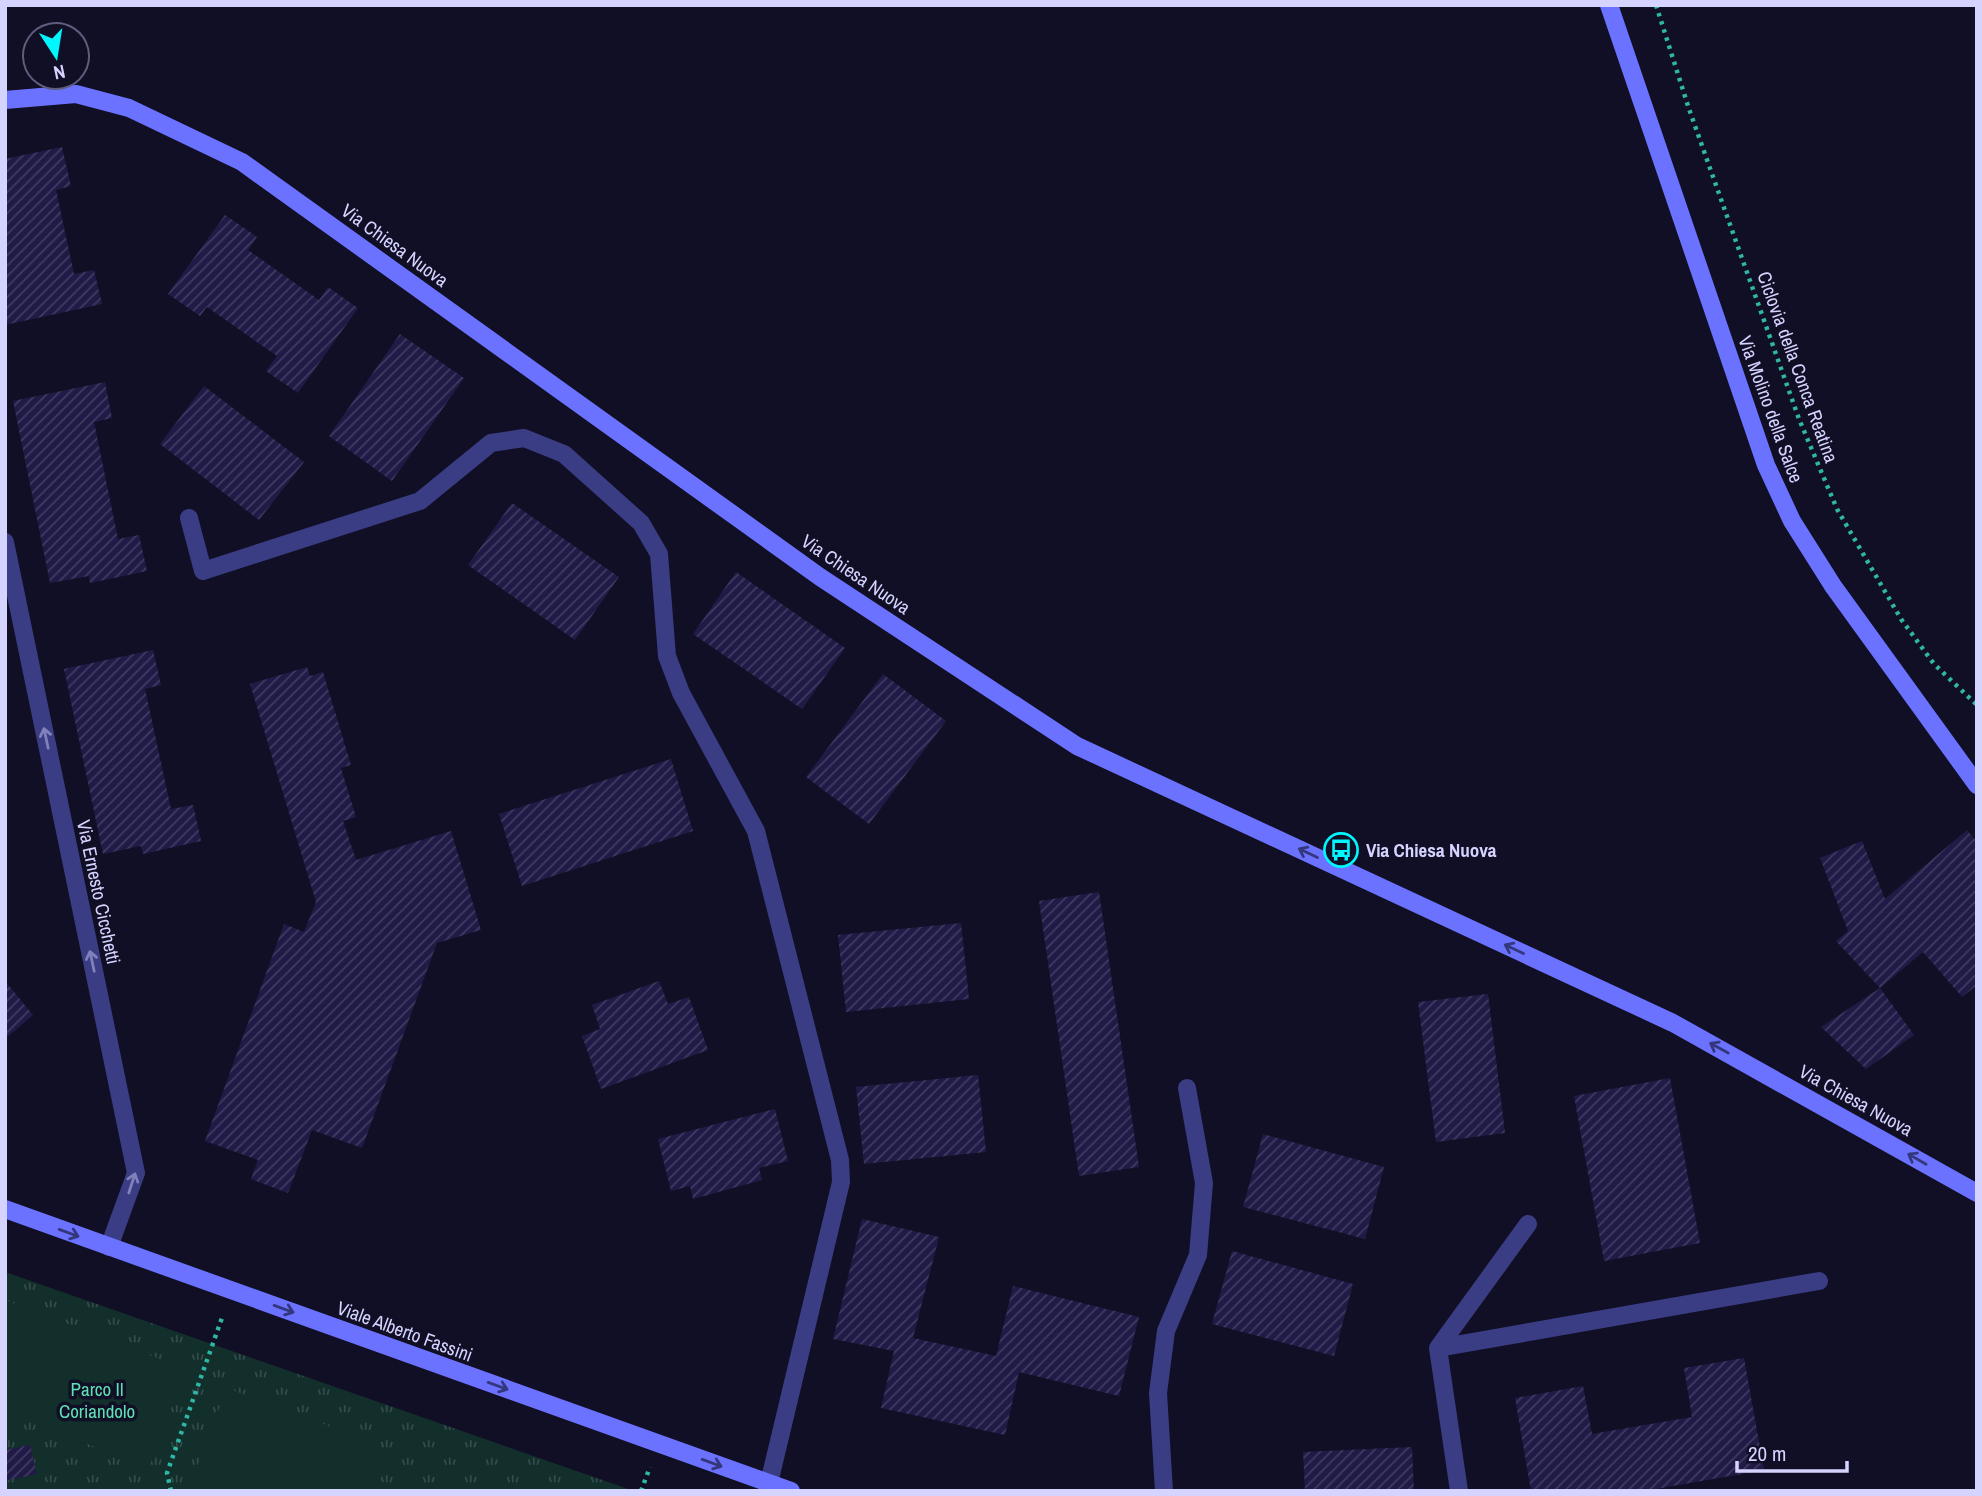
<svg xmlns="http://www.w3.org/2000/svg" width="1982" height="1496" viewBox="0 0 1982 1496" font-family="'Archivo Narrow',sans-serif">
<defs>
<pattern id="grass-tufts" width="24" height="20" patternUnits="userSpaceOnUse" patternTransform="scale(1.75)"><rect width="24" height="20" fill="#122f2c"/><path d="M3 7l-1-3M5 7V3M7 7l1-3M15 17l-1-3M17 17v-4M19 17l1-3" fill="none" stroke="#344c4c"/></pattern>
<pattern id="building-hatch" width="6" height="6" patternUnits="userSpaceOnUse" patternTransform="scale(1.75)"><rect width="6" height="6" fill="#201b46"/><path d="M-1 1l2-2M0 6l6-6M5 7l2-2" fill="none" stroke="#403b62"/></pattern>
</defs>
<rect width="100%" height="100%" fill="#110f25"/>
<path fill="url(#grass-tufts)" d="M5,1272L634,1491H5Z"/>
<path fill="#122f2c" d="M5,1300L186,1369L149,1467L5,1413Z
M227,1388L379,1445L361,1491H239L194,1474Z"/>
<path fill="url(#building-hatch)" d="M62,147L71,186L56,190L74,274L94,270L102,304L5,325V159Z
M225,215L257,237L248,250L319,300L328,287L358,308L298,393L266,371L277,356L207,307L200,316L168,294Z
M400,334L464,378L392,481L329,436Z
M105,382L112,418L94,422L118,539L139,535L147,571L90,583L89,576L50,583L13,401Z
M204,386L304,462L259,520L160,444Z
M512,503L619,577L575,640L468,565Z
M736,572L845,648L802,709L693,634Z
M153,650L161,685L145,689L171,809L193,805L201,841L143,854L141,846L103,854L64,669Z
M307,667L310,676L323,672L351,765L341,768L356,817L343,821L356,860L451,831L481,930L437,943L362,1148L312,1130L288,1193L251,1179L258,1160L205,1141L284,924L304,932L316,902L250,684Z
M883,674L946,721L869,824L806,777Z
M671,759L693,831L522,886L499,814Z
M1967,830L1977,842V985L1962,997L1923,952L1880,988L1836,941L1848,931L1820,858L1862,841L1885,899Z
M1099,892L1139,1167L1079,1176L1039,901Z
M961,923L969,999L846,1012L838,935Z
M5,981L33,1015L5,1039Z
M659,981L668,1004L689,997L708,1050L601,1089L582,1036L600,1029L592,1005Z
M1880,988L1914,1035L1866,1069L1821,1027Z
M1488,994L1505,1133L1436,1142L1418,1002Z
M978,1075L986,1152L864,1164L856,1087Z
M1670,1078L1700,1243L1604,1261L1574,1096Z
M775,1109L788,1161L759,1168L762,1180L693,1199L690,1186L671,1191L658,1139Z
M1263,1134L1384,1167L1365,1239L1243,1207Z
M862,1219L939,1237L913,1338L996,1356L1013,1286L1139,1317L1119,1396L1019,1372L1005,1435L881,1408L894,1351L833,1339Z
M1232,1251L1353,1284L1334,1356L1212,1324Z
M1744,1358L1764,1470L1645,1491H1531L1515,1398L1583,1386L1592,1434L1692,1417L1684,1368Z
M30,1445L37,1474L5,1481V1450Z
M1412,1447L1414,1491H1305L1303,1452Z"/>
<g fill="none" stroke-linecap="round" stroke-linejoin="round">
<path stroke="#2fb7a5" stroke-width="4.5" stroke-dasharray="3.5 5" stroke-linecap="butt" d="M1656,5L1689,109L1799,419L1837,509L1901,619L1934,664L1977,705
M171,1491L167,1473L223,1315
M641,1491L650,1467"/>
<path stroke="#3a3d84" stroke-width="18" d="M189,518L203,571L420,501L491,443L524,438L564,454L641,523L659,554L667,656L681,693L756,831L840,1160L841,1182L769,1483
M1438,1348L1819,1281
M1164,1491L1158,1393L1166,1331L1198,1255L1204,1183L1187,1088
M1459,1491L1438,1348L1528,1224"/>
<path stroke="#3a3d84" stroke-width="18" d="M5,542L136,1173L109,1247"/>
<path stroke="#6b72ff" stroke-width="18" d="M1609,5L1766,465L1792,521L1833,586L1977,785
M5,100L76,94L129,108L242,162L820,577L1077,746L1673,1023L1977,1193
M5,1209L791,1491"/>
</g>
<defs><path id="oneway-shaft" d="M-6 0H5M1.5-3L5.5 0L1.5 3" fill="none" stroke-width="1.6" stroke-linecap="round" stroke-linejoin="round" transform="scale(1.75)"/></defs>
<g stroke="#8080bb">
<use href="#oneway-shaft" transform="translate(46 738) rotate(-102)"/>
<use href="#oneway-shaft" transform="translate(92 961) rotate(-102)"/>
<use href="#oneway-shaft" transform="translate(132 1183) rotate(-72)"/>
</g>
<g stroke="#35377c">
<use href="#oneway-shaft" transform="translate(1308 853) rotate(-155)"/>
<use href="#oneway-shaft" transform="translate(1514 949) rotate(-155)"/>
<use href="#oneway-shaft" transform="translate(1719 1048) rotate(-151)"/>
<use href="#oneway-shaft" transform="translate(1917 1159) rotate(-150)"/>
<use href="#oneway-shaft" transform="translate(69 1233) rotate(20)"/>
<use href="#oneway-shaft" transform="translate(284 1309) rotate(20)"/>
<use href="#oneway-shaft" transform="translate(498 1386) rotate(20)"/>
<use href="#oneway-shaft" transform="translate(712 1463) rotate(20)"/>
</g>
<defs>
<g id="bus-ring" transform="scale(1.75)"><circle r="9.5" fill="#110f25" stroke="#01f7fe" stroke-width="1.5"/><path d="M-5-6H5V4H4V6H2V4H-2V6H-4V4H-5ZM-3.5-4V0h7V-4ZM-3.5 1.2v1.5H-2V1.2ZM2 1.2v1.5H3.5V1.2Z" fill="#01f7fe"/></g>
</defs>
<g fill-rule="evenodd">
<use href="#bus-ring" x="1341" y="850"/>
</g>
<g text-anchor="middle" stroke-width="7" stroke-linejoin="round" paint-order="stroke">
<g font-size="19" fill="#d5d3ff" stroke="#110f25">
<text transform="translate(395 245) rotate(36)" y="7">Via Chiesa Nuova</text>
<text transform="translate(1798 367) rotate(70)" y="7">Ciclovia della Conca Reatina</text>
<text transform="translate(1771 409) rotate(70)" y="7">Via Molino della Salce</text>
<text transform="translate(856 574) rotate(34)" y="7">Via Chiesa Nuova</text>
<text transform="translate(99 892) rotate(78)" y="7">Via Ernesto Cicchetti</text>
<text transform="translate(1856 1100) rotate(29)" y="7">Via Chiesa Nuova</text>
<text transform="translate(405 1331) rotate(20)" y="7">Viale Alberto Fassini</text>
</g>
<g font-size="19" font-weight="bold" fill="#d5d3ff" stroke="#110f25" text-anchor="start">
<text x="1366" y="857">Via Chiesa Nuova</text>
</g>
<g font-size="19" fill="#5fe0b6" stroke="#110f25">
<text x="97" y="1396">Parco Il<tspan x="97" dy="22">Coriandolo</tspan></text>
</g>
</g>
<rect width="1982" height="1496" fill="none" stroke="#d5d3ff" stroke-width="14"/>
<g transform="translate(56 56) rotate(168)"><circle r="33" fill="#110f25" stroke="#5f5d7c" stroke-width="2"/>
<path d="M0-5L12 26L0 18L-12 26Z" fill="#01f7fe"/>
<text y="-10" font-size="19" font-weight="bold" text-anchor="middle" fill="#d5d3ff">N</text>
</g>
<path d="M1737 1461v10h110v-10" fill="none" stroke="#d5d3ff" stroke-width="3.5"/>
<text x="1748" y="1461" font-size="21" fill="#d5d3ff" stroke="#110f25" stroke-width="5" paint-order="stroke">20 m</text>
</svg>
